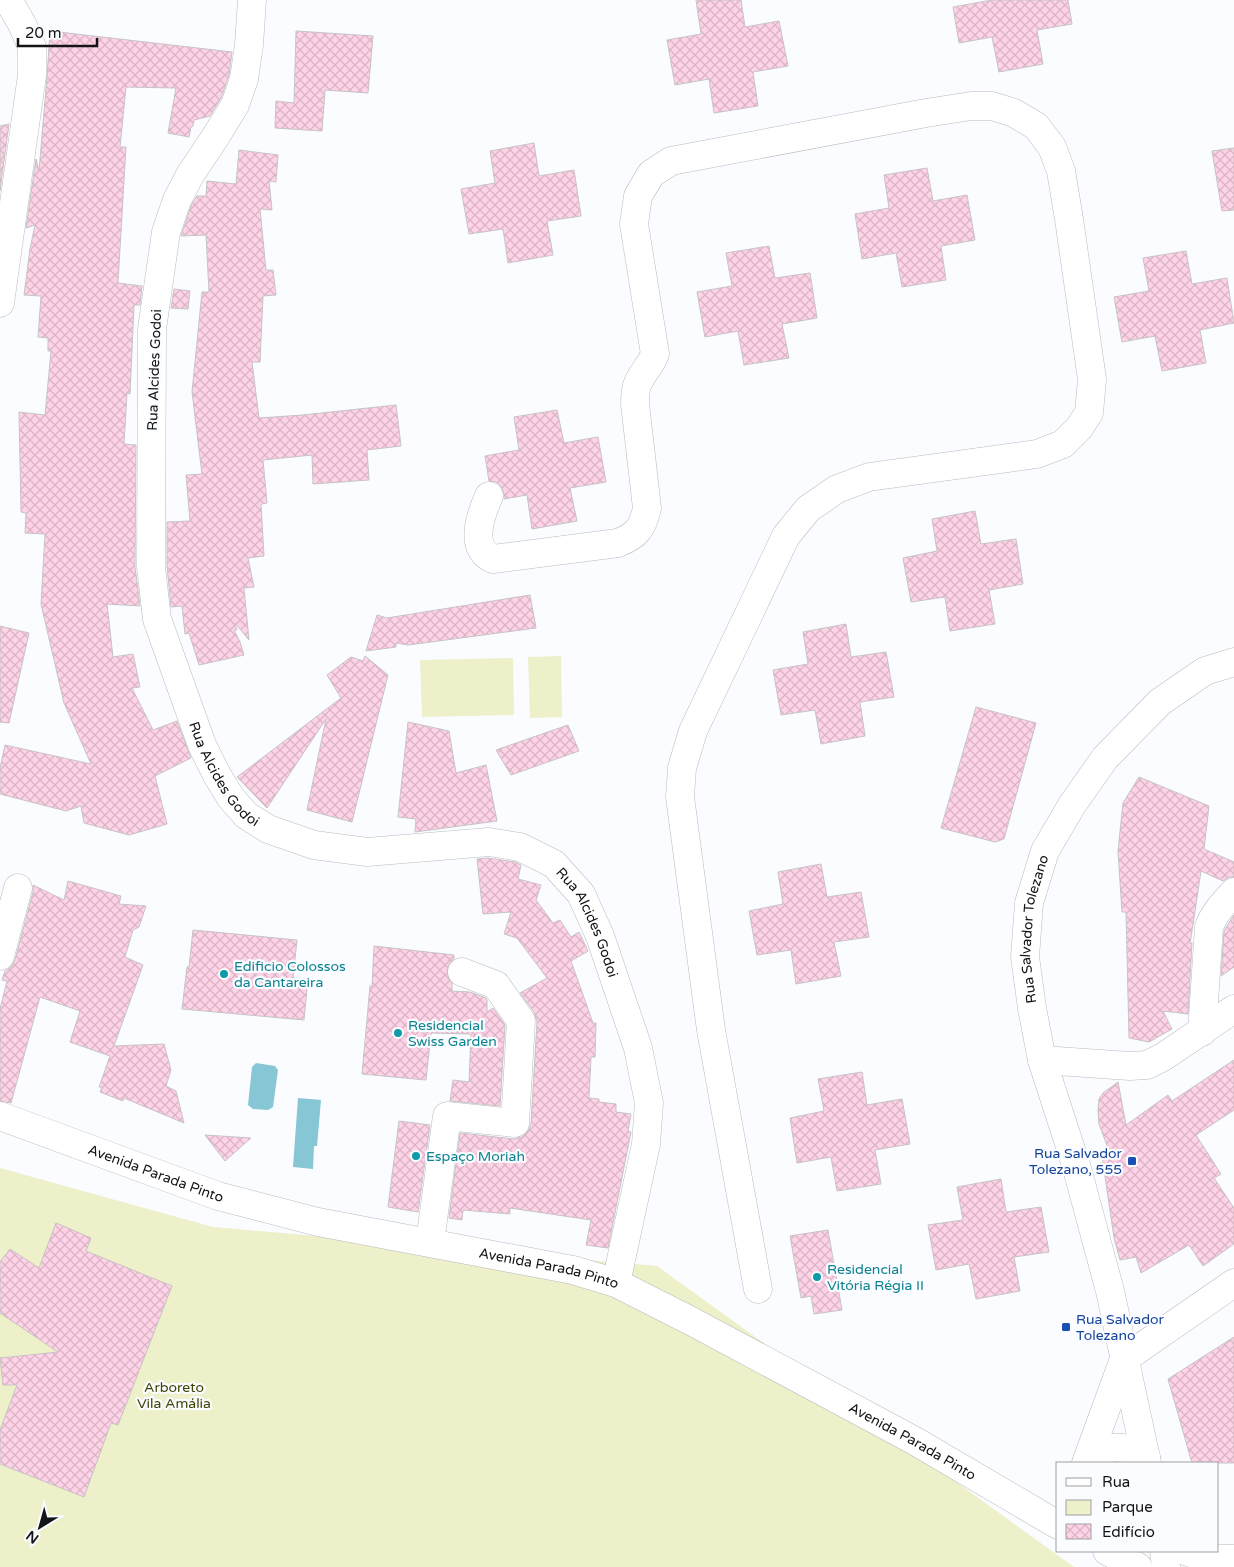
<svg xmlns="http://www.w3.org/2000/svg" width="1234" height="1567" viewBox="0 0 1234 1567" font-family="'Varela Round',sans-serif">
<defs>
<pattern id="building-cross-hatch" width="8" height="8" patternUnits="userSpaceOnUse" patternTransform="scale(1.25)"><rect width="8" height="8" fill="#fed3e7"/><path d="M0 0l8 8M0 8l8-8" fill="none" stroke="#d9b4c5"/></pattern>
</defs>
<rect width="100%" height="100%" fill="#fafcff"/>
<path fill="#edf0c9" d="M561,656L562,717L530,718L528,657Z
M513,658L514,715L422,717L420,660Z
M0,1168L213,1227L657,1266L1074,1567H0Z"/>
<path fill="#86c6d5" d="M256,1063L275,1066L278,1070L273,1107L268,1110L253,1109L248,1105L252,1067Z
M298,1098L321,1100L317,1146H314L313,1169L293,1167Z"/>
<path fill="url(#building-cross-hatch)" stroke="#c7c3c5" d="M696,0H741L745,27L779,21L788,66L753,72L758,106L714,113L709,79L675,85L667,40L701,34Z
M992,0H1068L1072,24L1037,30L1043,64L999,72L992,37L959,43L953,7Z
M50,31L232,52L229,75L221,98L210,116L194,120L193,126L191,127L189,137L168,133L176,88L126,87L120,147H126L118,283L142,286L140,305H134L130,394L127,393L124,444L136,445L135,567L140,606L107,604L113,657L133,654L140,687L132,688L153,730L177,721L191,758L155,776L167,824L129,835L84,823L81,806L66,811L0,794V768L5,745L91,764L64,703L41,604L45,534L25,533L26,513L21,512L19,412L45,415L51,351H48V338L38,337L41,296L24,295L30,249L35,225L26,228L36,159L39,171L47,77Z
M296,31L373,36L368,93L325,90L322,131L275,128L276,101L294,103Z
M9,124L0,191V126Z
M534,143L539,176L574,170L581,216L547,221L553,255L508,263L503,229L469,234L461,189L495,183L490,151Z
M1234,148V210L1222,211L1212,151Z
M239,150L278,155L276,182L269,181L272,210L260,209L266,270H273L276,295L263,296L260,362H252L259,418L303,415L396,405L401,446L367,450L369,480L313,484L312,455L263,460L267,503L261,504L264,556L248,558L254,587L244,588L249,640L235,623L237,630H234L240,642L244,655L199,665L189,633L185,634L182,606L171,607L167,566V522L190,521L186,475L202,474L192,392L202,292H209L206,235L181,236L191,206L197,196H206L207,181L236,184Z
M927,168L933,201L967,195L975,240L941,246L946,280L902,287L896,253L862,259L855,214L889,208L884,175Z
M769,246L775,278L810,273L817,318L782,324L789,358L744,365L738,331L705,337L697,292L732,286L726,253Z
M1186,251L1192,284L1227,278L1234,323L1200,330L1206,363L1162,371L1155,336L1122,342L1114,297L1149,291L1143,258Z
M174,289L190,291L188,309L171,308Z
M557,410L564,443L598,437L606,482L570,488L577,521L532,529L527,495L504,499V494L501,486L496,482L489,481L485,456L519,450L514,417Z
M975,511L981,544L1016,539L1023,584L989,590L995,624L950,631L945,597L911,602L903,558L937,551L932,519Z
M530,595L536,628L408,645L396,643V647L366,651L377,615L387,618Z
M846,624L851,657L886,652L894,697L860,702L865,736L821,744L815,710L781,715L773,670L808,664L803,632Z
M0,626L29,633L9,723L0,722Z
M365,656L388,675L352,822L307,810L326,719L267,808L237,777L341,698L327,675L351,657L363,661Z
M976,707L1036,723L1004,839L995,842L941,828Z
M408,722L449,731L456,773L486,765L497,821L415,832L416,819L398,817Z
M568,725L579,751L511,775L496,750Z
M1139,777L1209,806L1204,849L1234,862V877H1229L1223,881L1201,871L1190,944L1192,943L1188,1014L1163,1011L1172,1029L1149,1042L1129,1038L1126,912H1122L1118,851L1123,803Z
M488,858L515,862L521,865L518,879L541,885L536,900L553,923L560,920L571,937L579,932L588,951L571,961L593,1023H596L595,1057H591L589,1098L599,1099V1102L616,1104V1112L631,1114L628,1131L631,1132L608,1248L586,1245L591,1220L510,1208V1214L463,1210L462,1220L449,1218L460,1133L514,1139L522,1137L528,1131L531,1124L537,1022L534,1012L520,993L547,978L517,938L504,934L511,912L483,914L477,859Z
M821,864L827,897L861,892L869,937L834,942L841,976L796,984L791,950L757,955L749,911L783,904L778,872Z
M68,881L121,896L119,904L146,906L139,927L133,930L125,957L143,965L114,1046L164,1044L171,1070L166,1086L176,1091L184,1123L124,1098L123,1101L100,1092L102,1087H99L110,1056L70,1042L80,1011L40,997L11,1103L0,1101V1009L7,981L2,980L5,971L11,967L15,960L33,892V885L64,900Z
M1234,915V967L1221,976L1224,931Z
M193,930L297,940L293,978L308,979L304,1020L182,1009L187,967H189Z
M374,946L454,955V959L448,966L447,974L452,983V991L470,992L486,998L487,1000V1012L493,1008L505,1025L500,1106L450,1101L453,1080L469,1082L471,1034L431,1033L426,1080L362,1074L370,986H372Z
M1234,1060V1110L1196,1135L1221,1174L1214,1178L1234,1208V1244L1203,1266L1189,1245L1141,1273L1136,1257L1120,1260L1114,1238L1102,1156L1109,1151L1099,1124L1098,1111L1099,1099L1103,1093L1118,1082L1126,1125L1168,1095L1172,1101Z
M862,1072L867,1105L902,1099L910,1144L875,1150L881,1184L837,1191L831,1157L797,1163L790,1118L824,1111L818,1079Z
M399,1121L430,1125L418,1212L388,1207Z
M205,1135L251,1138L225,1161Z
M1001,1179L1006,1212L1041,1207L1049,1252L1014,1257L1020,1291L976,1299L969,1264L936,1270L928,1225L963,1220L957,1187Z
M56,1223L91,1238L86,1251L172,1286L118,1425L111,1423L84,1497L0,1464V1430L17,1385H3L0,1358L58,1352L0,1313V1262L10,1249L39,1268Z
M828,1230L842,1310L814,1314L811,1296L801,1298L790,1236Z
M1234,1337V1463H1192L1168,1379Z"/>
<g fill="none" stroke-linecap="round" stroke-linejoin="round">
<g stroke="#b9bbbf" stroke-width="29">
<g id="minor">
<path id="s1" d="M252,0L249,45L244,79L235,105L216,136L190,175L177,200L166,232L152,329L151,567L157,619L202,745L217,775L231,798L246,815L268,829L314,845L367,852L489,842L520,847L554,864L581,894L600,936L638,1048L649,1103L646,1144L616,1283"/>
<path d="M0,303L32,75V47L22,24L8,0"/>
<path d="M489,496C481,514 468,549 493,559L618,543C636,536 643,528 647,508L635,404C635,397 635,389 638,383C643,372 651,365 655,354L634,224L638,196L651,174L671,161L926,113L971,106H992L1014,113L1036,126L1052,147L1061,171L1069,219L1092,379L1089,413L1079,428L1063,444L1037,454L869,477L837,489L808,509L786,536L693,731L682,768L680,797L711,1030L758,1289"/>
<path d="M0,956L18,888"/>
<path d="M1202,1032L1209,927C1214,913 1224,903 1234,892"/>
<path d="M1042,1060L1130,1066L1147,1065L1163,1057L1234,1009"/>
<path d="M430,1242L447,1116L515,1123L521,1021L496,985L462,972"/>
<path d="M1124,1359L1234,1283"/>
<path d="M1089,1456C1111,1444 1124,1445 1146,1457"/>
<path d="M1086,1463L1124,1359"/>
<path id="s2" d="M1147,1463L1110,1291L1076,1165L1042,1060L1032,1008L1025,957L1029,903L1045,851L1072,805L1105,758L1160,702L1205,671L1234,662"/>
<path d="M1164,1551L1166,1567"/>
<path d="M1185,1551L1206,1558L1234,1559"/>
</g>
</g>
<g stroke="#b9bbbf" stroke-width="29">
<g id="major">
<path id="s3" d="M0,1116L218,1196L318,1222L573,1270L616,1283L693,1322L915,1441L1058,1525"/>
<path d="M1107,1551L1138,1567"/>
</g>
</g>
<use href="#minor" stroke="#fff" stroke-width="28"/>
<use href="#major" stroke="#fff" stroke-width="28"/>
</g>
<g fill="#0f9aa8" stroke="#fafcff" stroke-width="2">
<circle cx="224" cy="974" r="5"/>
<circle cx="398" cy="1033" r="5"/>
<circle cx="416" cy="1156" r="5"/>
<circle cx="817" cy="1277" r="5"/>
</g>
<g fill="#1a4fb4" stroke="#fafcff" stroke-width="2">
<rect x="1127" y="1156" width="10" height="10" rx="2.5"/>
<rect x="1061" y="1322" width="10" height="10" rx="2.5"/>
</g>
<g text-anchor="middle" stroke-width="4.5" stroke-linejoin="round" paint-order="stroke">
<g font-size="14" fill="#141416" stroke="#fafcff">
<text transform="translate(154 370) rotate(-88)" y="5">Rua Alcides Godoi</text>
<text dy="5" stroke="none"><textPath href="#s1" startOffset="811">Rua Alcides Godoi</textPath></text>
<text dy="5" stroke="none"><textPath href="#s1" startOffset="1246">Rua Alcides Godoi</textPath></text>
<text dy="5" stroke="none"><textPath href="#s2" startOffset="550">Rua Salvador Tolezano</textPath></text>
<text dy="5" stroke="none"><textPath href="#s3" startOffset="166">Avenida Parada Pinto</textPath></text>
<text dy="5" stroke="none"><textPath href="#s3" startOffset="571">Avenida Parada Pinto</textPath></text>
<text dy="5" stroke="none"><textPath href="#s3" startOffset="976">Avenida Parada Pinto</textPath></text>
</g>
<g font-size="14" fill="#0d838f" stroke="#fafcff" text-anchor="start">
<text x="234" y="971">Edificio Colossos<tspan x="234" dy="16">da Cantareira</tspan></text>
<text x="408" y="1030">Residencial<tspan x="408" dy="16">Swiss Garden</tspan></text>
<text x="426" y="1161">Espaço Moriah</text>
<text x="827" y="1274">Residencial<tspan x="827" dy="16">Vitória Régia II</tspan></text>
</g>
<g font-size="14" fill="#164399" stroke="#fafcff" text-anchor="end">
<text x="1122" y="1158">Rua Salvador<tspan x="1122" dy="16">Tolezano, 555</tspan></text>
<text x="1076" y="1324" text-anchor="start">Rua Salvador<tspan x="1076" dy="16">Tolezano</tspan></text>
</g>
<g font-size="14" fill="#414304" stroke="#fafcff">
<text x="174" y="1392">Arboreto<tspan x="174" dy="16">Vila Amália</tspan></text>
</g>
</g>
<rect x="1056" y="1462" width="162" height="90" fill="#fafcff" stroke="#9e9fa2"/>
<rect x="1066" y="1478" width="25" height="8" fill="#ffffff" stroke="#9e9fa2"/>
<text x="1102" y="1487" font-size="15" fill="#141416">Rua</text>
<rect x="1066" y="1500" width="25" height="15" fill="#edf0c9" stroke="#9e9fa2"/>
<text x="1102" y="1512" font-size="15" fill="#141416">Parque</text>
<rect x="1066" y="1524" width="25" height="15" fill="url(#building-cross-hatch)" stroke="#9e9fa2"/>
<text x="1102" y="1537" font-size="15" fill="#141416">Edifício</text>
<g transform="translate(40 1527) rotate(217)" stroke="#fafcff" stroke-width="4" paint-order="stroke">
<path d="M0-4L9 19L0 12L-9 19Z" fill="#141416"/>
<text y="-8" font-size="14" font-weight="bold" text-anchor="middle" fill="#141416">N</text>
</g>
<path d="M18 38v8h79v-8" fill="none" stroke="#141416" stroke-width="2.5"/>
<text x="25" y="38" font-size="15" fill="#141416" stroke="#fafcff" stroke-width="4" paint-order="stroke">20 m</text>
</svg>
